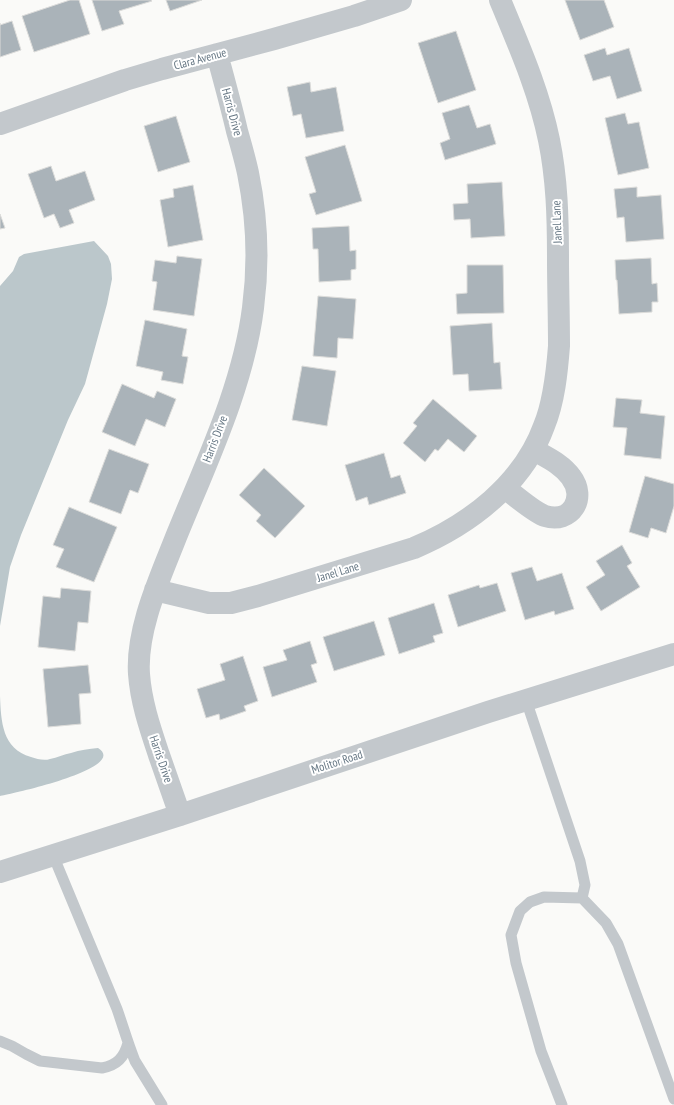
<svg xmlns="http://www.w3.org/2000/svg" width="674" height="1105" viewBox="0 0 674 1105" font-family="'PT Sans Narrow',sans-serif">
<rect width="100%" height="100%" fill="#fafaf8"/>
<path fill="#bbc7cb" d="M94,241L108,256L111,264L112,279L107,304L85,384L68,420L21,535L10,567L0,626V286L13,271L19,257L24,254Z
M0,696C1,721 2,749 31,757C37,759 44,761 50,759C57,758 64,754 71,753C80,750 89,749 98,748C130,768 11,794 0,796Z"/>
<path fill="#aab3b9" stroke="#dcdcda" d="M70,0H79L90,34L34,52L22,16Z
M92,0H151L152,1L119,11L124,24L102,31Z
M166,0H202L170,11Z
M565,0H604L614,27L580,40Z
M12,21L21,50L0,57V23V25Z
M456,31L476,90L438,103L418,43Z
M605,48L607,55L629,48L642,91L617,99L610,76L593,81L584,55Z
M310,82L311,92L336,87L344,131L306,138L301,114L293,116L287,87Z
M469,105L477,128L490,124L496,144L445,160L440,143L450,139L442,113Z
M625,113L628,124L639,122L649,168L618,175L605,118Z
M176,116L190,162L158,172L144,126Z
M345,145L362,201L316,215L309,194L316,192L305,157Z
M51,166L56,181L85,171L95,200L69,210L74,223L60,228L54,214L44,218L28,174Z
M502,182L505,236L471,238L470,219L454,220L453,204L468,203L467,184Z
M193,185L203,240L168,247L160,200L174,197L173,189Z
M637,187V197L661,195L664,239L626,242L624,217L617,218L614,189Z
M0,214L5,228L0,229Z
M349,226L350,251L356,250V269L351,270V280L319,282L318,249H313L312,228Z
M177,256L202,259L194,316L153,310L157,282L152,281L155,260L176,263Z
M651,258L652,284L657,283L658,302H652V312L619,314L617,280H616L615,260Z
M467,265H503L504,313L457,314L456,294L467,293Z
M318,296L356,299L353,339L338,338L337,358L313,356Z
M145,320L187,329L182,356L188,357L183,384L161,380L163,372L136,366Z
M492,323L494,363L500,362L502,389L469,391L468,374L453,375L450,326Z
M302,366L336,371L327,426L292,420Z
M122,384L154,398L157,391L176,399L165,427L146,419L135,446L102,432Z
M616,398L642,400L640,413L665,416L661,459L624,455L627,428L613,427Z
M433,399L477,436L464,452L448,439L438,451L435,449L425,462L403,443L417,426L413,423Z
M109,449L149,464L138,493L130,490L121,514L89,502Z
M384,453L391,478L400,475L406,493L369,505L367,497L356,501L345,465Z
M264,468L305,506L275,538L256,521L261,515L239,495Z
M645,476L674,484V506L666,533L651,528L648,538L629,532Z
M69,507L117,527L94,582L56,567L64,549L53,545Z
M622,545L632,563L627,566L640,587L601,611L586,587L605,575L596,561Z
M532,567L537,581L562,573L574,609L555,615L554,611L525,620L511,573Z
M497,583L506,611L458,627L448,595L479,585L480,588Z
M61,588L91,591L88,623L78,622L75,651L38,647L43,596L60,598Z
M434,603L443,633L433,636L435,642L399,654L388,618Z
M374,621L385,655L334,671L323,637Z
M310,641L317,663L311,665L317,682L272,697L263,667L287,660L283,650Z
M243,656L258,701L244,706L246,711L220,720L219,714L206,718L197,689L225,680L220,664Z
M88,665L91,693L79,694L81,724L48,727L43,669Z"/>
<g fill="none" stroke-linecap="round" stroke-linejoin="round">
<path stroke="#c3c8cc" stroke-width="11" d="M526,700L580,861L585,885L582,898
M53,855L117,1009C123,1026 128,1044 135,1061L162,1105
M0,1041L12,1046L26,1054L40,1061L102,1068C117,1065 124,1058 128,1043
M562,1105L541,1051L516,963L511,935L520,911L530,902L544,897L582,898L606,923L618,944L674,1099"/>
<path stroke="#c3c8cc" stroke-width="22" d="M0,124L125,80L162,69L274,39L354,16L401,0
M505,488C514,495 535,513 545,516C571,524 587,498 571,477C562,464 546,457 534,450
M155,590L209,603H231L258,596L414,548C469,525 523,484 544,426C554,402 557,372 559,346C559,316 558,287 558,258C558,218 557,179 549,140C539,91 519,46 500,0
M180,815C173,795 166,775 159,755C150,728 141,702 139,674C136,629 160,578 176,537C206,463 243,387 253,308C259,263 257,217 248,173C245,159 241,145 237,131C231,105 224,80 217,54
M0,872L180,815L488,712L674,654"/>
</g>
<g text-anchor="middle" stroke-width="4" stroke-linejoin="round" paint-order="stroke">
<g font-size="12" fill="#657683" stroke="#fff">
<text transform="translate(200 59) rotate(-15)" y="4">Clara Avenue</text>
<text transform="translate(232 112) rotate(75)" y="4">Harris Drive</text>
<text transform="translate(557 222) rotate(-92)" y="4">Janel Lane</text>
<text transform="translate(215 439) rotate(-69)" y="4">Harris Drive</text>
<text transform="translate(338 572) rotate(-17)" y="4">Janel Lane</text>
<text transform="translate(161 759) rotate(71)" y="4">Harris Drive</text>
<text transform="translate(337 762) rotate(-18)" y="4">Molitor Road</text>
</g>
</g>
</svg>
